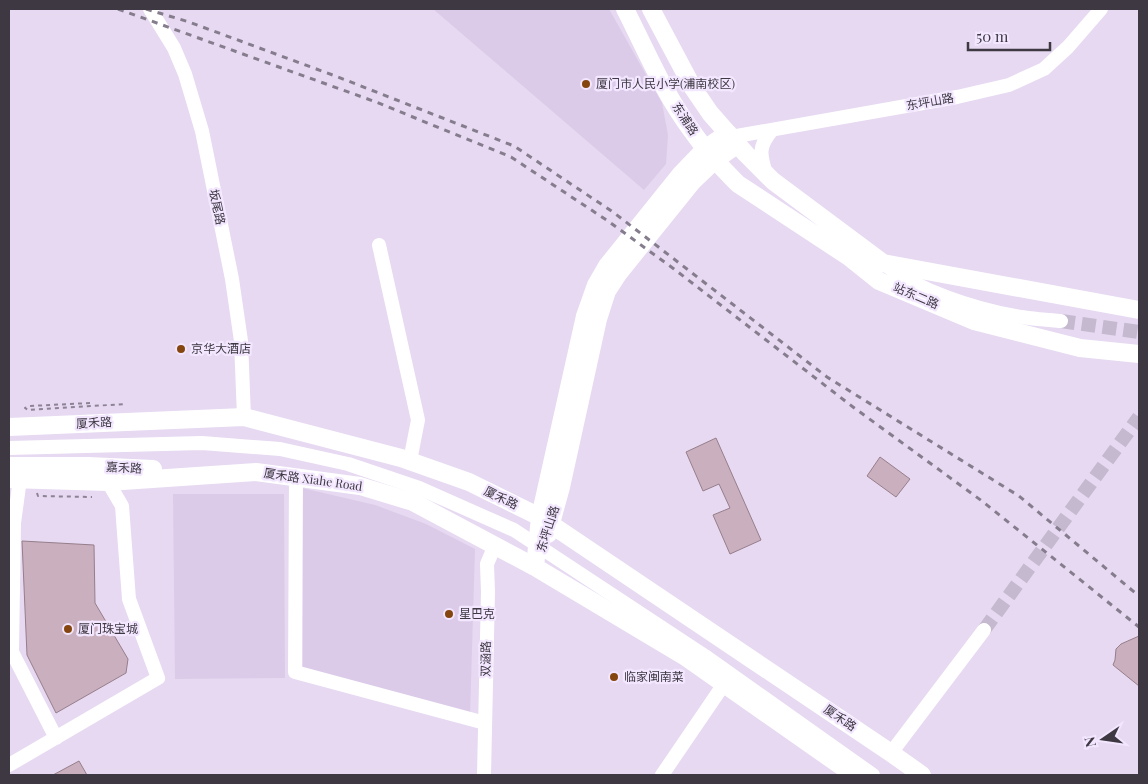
<svg xmlns="http://www.w3.org/2000/svg" width="1148" height="784" viewBox="0 0 1148 784" font-family="'Playfair Display','Noto Sans SC',serif">
<rect width="100%" height="100%" fill="#e6d9f1"/>
<path fill="#dbcbe9" d="M433,9H609L662,103L668,135L666,164L644,190Z
M302,488L375,505L426,524L475,549L470,716L303,669Z
M173,494H284L285,678L175,679Z"/>
<path fill="#cab0be" stroke="#967e8b" d="M716,438L761,540L730,554L713,515L730,508L719,484L703,491L686,452Z
M880,457L910,479L896,497L867,476Z
M22,541L94,545L95,603L128,659L126,673L56,713L27,655Z
M1139,636V686L1113,665L1115,660L1116,649L1121,644Z
M79,761L87,775H53Z"/>
<g fill="none" stroke-linecap="round" stroke-linejoin="round">
<path stroke="#c4b9ce" stroke-width="14" stroke-dasharray="14 7" stroke-linecap="butt" d="M1061,321L1139,332
M984,630L1139,417"/>
<path stroke="#8c8394" stroke-width="2" stroke-dasharray="4 4" stroke-linecap="butt" d="M90,403L30,406L25,408L28,410L125,404
M37,493L38,496L92,497"/>
<path stroke="#fff" stroke-width="14" d="M150,9L174,48L185,74L202,131L232,279L241,341L244,417
M731,137L957,97L1009,85L1044,69L1068,47L1101,9
M766,174C760,154 758,147 772,130
M379,245L418,420L410,461
M885,265C920,291 972,308 1015,316C1030,319 1046,320 1061,321
M9,448L202,443L280,449L348,464L419,488L514,530L705,656L873,775
M296,477L295,672L485,723
M20,479L14,523L12,652L56,738
M891,753L984,630
M9,765L158,678L129,599L122,506L108,482
M484,775L488,592L487,564L495,545
M662,775L724,684"/>
<path stroke="#fff" stroke-width="18" d="M625,9C646,50 664,94 692,131C705,150 721,167 738,184L849,257L879,281L974,321L1080,348L1139,354
M651,9L693,88L710,113L746,154L773,181L883,263L1139,310
M9,427L244,417L401,458L469,482L540,517L891,753L922,775
M9,466H88L153,469
M9,479L108,482L256,472L360,486L413,502L535,567L684,656L854,775
M548,534L561,487L598,319L607,291L618,274L692,182L715,160L738,144
M535,567L540,517L585,316L596,285L607,266L681,174L705,149L728,133"/>
<path stroke="#857d8d" stroke-width="3" stroke-dasharray="6 6" stroke-linecap="butt" d="M118,9L376,102L511,157L608,221L674,269L853,407L982,501L1139,627
M146,9L189,22L338,77L514,146L613,212L827,377L1019,496L1139,596"/>
</g>
<g fill="#85450e" stroke="#f3e6ff" stroke-width="2">
<circle cx="586" cy="84" r="5"/>
<circle cx="181" cy="349" r="5"/>
<circle cx="449" cy="614" r="5"/>
<circle cx="68" cy="629" r="5"/>
<circle cx="614" cy="677" r="5"/>
</g>
<g text-anchor="middle" stroke-width="4.5" stroke-linejoin="round" paint-order="stroke">
<g font-size="12" fill="#3d3842" stroke="#f3e6ff" text-anchor="start">
<text x="596" y="88">厦门市人民小学(浦南校区)</text>
<text x="191" y="353">京华大酒店</text>
<text x="459" y="618">星巴克</text>
<text x="78" y="633">厦门珠宝城</text>
<text x="624" y="681">临家闽南菜</text>
</g>
<g font-size="12" fill="#3d3842" stroke="#f3e6ff">
<text transform="translate(930 102) rotate(-10)" y="4">东坪山路</text>
<text transform="translate(685 119) rotate(57)" y="4">东浦路</text>
<text transform="translate(217 207) rotate(78)" y="4">坂尾路</text>
<text transform="translate(916 296) rotate(23)" y="4">站东二路</text>
<text transform="translate(94 423) rotate(-3)" y="4">厦禾路</text>
<text transform="translate(124 468) rotate(3)" y="4">嘉禾路</text>
<text transform="translate(313 480) rotate(8)" y="4">厦禾路 Xiahe Road</text>
<text transform="translate(501 498) rotate(26)" y="4">厦禾路</text>
<text transform="translate(548 529) rotate(-72)" y="4">东坪山路</text>
<text transform="translate(486 659) rotate(-89)" y="4">双涵路</text>
<text transform="translate(840 718) rotate(34)" y="4">厦禾路</text>
</g>
</g>
<rect width="1148" height="784" fill="none" stroke="#3d3842" stroke-width="20"/>
<g transform="translate(1103 739) rotate(257)" stroke="#f3e6ff" stroke-width="4" paint-order="stroke">
<path d="M0-4L9 19L0 12L-9 19Z" fill="#3d3842"/>
<text y="-8" font-size="14" font-weight="bold" text-anchor="middle" fill="#3d3842">N</text>
</g>
<path d="M968 42v8h82v-8" fill="none" stroke="#3d3842" stroke-width="2.5"/>
<text x="976" y="42" font-size="15" fill="#3d3842" stroke="#f3e6ff" stroke-width="4" paint-order="stroke">50 m</text>
</svg>
